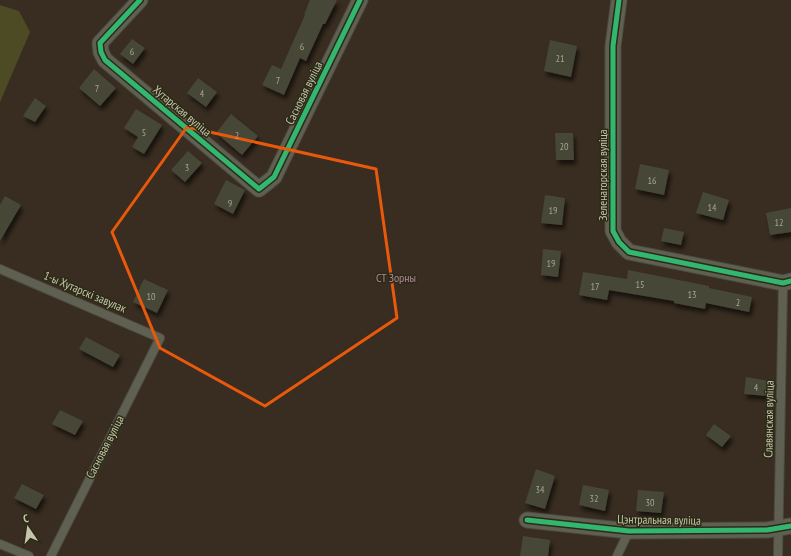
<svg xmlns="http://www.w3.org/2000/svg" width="791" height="556" viewBox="0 0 791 556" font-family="'PT Sans Narrow',sans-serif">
<defs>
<filter id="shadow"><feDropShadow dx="2.5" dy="4.5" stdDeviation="2" flood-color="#0009"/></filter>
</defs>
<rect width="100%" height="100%" fill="#313023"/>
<path fill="#392d21" d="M0,0H791V556H0Z"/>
<path fill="#4d4b24" d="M0,5L19,11L30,32L0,102Z"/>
<path fill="#464639" filter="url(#shadow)" d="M310,0H337L325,24H323L306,61L300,58L284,95L262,85L272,65L281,69L305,15H304Z
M132,39L145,48L133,64L120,54Z
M550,40L577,46L571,77L544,71Z
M94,69L116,88L100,106L79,88Z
M198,78L217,92L206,107L187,93Z
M35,98L46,106L35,122L23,116Z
M136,109L162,125L144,154L132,147L138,137L124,128Z
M231,114L258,136L242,155L216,133Z
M555,133H573L574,160H556Z
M188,151L202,163L185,182L171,170Z
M640,164L669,170L664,195L635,189Z
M226,180L245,190L233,214L214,204Z
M703,192L729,200L723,220L696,213Z
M545,195L565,198L562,225L541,223Z
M5,196L21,205L0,241V205Z
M791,208V232L770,235L766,213Z
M664,228L684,232L681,245L661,241Z
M543,249L561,251L558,277L541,275Z
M628,270L709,286V288L752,297L749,312L706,303L705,309L674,303V301L609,290L607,300L579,295L583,272L627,279Z
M144,279L168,290L157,313L133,302Z
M86,337L120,355L113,367L79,349Z
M746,377L769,381L767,396L744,394Z
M60,410L83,421L75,435L52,424Z
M714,424L731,436L722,447L706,435Z
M536,469L555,476L545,509L525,503Z
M22,484L44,495L36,509L14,498Z
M583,485L609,490L605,511L579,505Z
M638,490L664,492L661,513L636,511Z
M523,536L550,540L548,556H520Z"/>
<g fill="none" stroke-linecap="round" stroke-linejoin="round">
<g stroke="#4c4b40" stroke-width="10">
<path id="service" d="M0,269L160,338L51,556
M0,544L29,556
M617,556L629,531
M778,556L783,283"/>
</g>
<g stroke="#4c4b40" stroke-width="17">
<path id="minor" d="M140,0L100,43L101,52L105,60L259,189L274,177L360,0
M619,0L613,46V231L619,242L629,252L783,283L791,281
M527,520L629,531L767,530L791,526"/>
</g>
<use href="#service" stroke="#606052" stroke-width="8"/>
<use href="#minor" stroke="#606052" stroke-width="15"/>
<g stroke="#2b2b17" stroke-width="8">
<path id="cycleway" d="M140,0L100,43L101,52L105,60L259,189L274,177L360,0
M619,0L613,46V231L619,242L629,252L783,283L791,281
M527,520L629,531L767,530L791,526"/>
</g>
<use href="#cycleway" stroke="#33b770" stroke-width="5"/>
</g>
<path fill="none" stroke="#e8590c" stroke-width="3" stroke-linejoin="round" d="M187,127L376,169L397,318L265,406L160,348L112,232Z"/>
<g text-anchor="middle" stroke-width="3" stroke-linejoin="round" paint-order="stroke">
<g font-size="10" fill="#a5a58e">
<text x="302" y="50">6</text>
<text x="132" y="55">6</text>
<text x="560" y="62">21</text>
<text x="278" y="84">7</text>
<text x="97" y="92">7</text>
<text x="202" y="97">4</text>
<text x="144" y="136">5</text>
<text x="237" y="139">2</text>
<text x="564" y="150">20</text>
<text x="187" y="171">3</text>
<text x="652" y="184">16</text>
<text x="230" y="207">9</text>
<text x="712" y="211">14</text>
<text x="553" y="214">19</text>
<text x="779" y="226">12</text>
<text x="551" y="267">19</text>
<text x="640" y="288">15</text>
<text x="595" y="290">17</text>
<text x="692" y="298">13</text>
<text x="151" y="300">10</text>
<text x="738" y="306">2</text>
<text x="756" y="391">4</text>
<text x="540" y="493">34</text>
<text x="594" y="502">32</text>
<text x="650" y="506">30</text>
</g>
<g font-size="12" fill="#c5c5aa" stroke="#2b2b17">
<text transform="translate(304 93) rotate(-64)" y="4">Сасновая вуліца</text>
<text transform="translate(182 111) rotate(40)" y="4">Хутарская вуліца</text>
<text transform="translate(603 175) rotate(-90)" y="4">Зеленагорская вуліца</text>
<text transform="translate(85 292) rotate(23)" y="4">1-ы Хутарскі завулак</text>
<text transform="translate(769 419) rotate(-89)" y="4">Славянская вуліца</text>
<text transform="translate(105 447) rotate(-63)" y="4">Сасновая вуліца</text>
<text transform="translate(659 520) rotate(1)" y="4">Цэнтральная вуліца</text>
</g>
<g font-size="12" fill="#b08898" stroke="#2b2b17">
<text x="396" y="282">СТ Зорны</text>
</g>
</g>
<g transform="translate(28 528) rotate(347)" stroke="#2b2b17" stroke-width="3" paint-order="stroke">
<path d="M0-3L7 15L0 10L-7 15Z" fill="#c5c5aa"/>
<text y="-6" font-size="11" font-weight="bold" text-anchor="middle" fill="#c5c5aa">С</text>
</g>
</svg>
